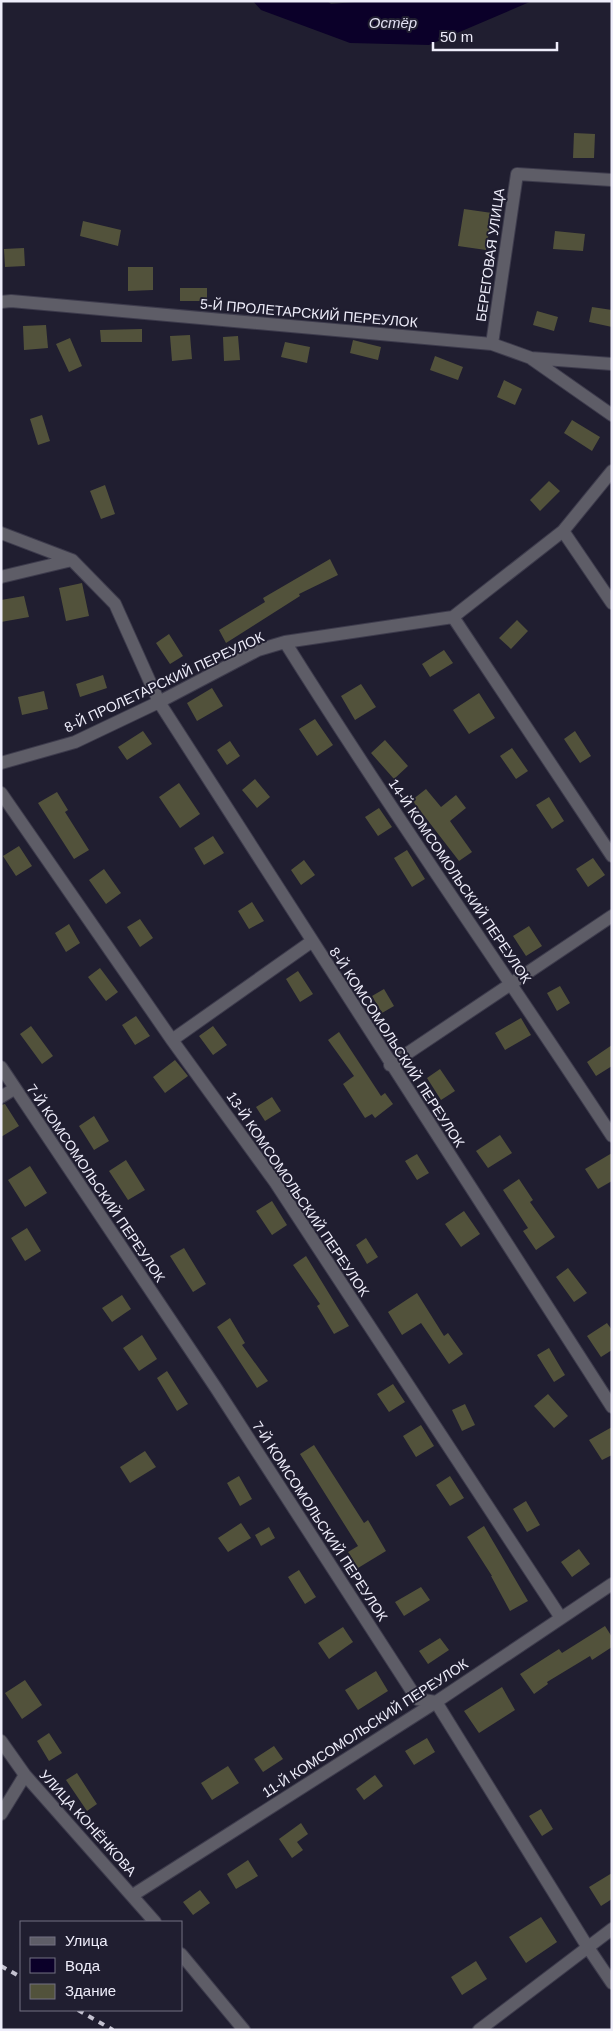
<svg xmlns="http://www.w3.org/2000/svg" width="613" height="2031" viewBox="0 0 613 2031" font-family="Arial,sans-serif">
<rect width="100%" height="100%" fill="#201e30"/>
<path fill="#0b0029" d="M253,1H327L331,4L366,1H532L429,45L350,43L261,10Z"/>
<path fill="#52523b" d="M574,133L595,134L594,158H573Z
M464,209L492,213L486,250L458,246Z
M83,221L121,230L118,246L80,236Z
M555,231L585,234L583,251L553,249Z
M24,248L25,266L5,267L4,249Z
M128,267H153V290L128,291Z
M180,288H207V301H180Z
M592,307L612,310V327L589,322Z
M537,311L558,317L554,331L533,325Z
M46,325L48,348L24,350L23,326Z
M142,329V342H101L100,330Z
M190,335L192,359L172,361L170,336Z
M238,336L240,360L224,361L223,337Z
M70,338L82,366L69,372L56,344Z
M353,340L381,347L378,360L350,353Z
M285,342L310,347L307,363L281,357Z
M435,356L463,367L458,380L430,370Z
M504,380L522,389L515,405L497,397Z
M42,415L50,441L38,445L30,419Z
M572,420L600,437L592,451L564,433Z
M549,481L560,491L540,511L530,500Z
M105,485L115,514L101,519L90,491Z
M330,559L338,575L299,594L300,596L226,643L219,630L265,602L263,598Z
M82,583L89,616L66,621L59,588Z
M24,596L29,617L1,622V600Z
M517,620L528,631L511,649L499,638Z
M169,634L183,656L170,664L156,643Z
M444,650L453,663L430,677L422,664Z
M103,675L107,688L80,697L76,684Z
M361,684L376,707L355,720L341,696Z
M212,688L223,706L197,721L187,703Z
M44,691L48,709L22,715L18,697Z
M479,693L495,718L469,734L453,710Z
M315,719L333,745L317,756L299,729Z
M143,731L152,744L127,760L118,747Z
M575,731L591,756L580,763L564,739Z
M385,740L408,766L394,779L371,753Z
M230,741L240,756L227,765L217,750Z
M512,748L528,771L516,779L500,756Z
M255,779L270,797L257,808L242,790Z
M179,783L200,814L180,828L159,797Z
M426,789L441,807L456,795L466,808L450,821L472,852L459,861L412,800Z
M57,792L68,810L65,812L89,850L74,859L38,803Z
M549,797L564,821L552,829L536,805Z
M379,808L392,827L378,836L365,817Z
M213,836L224,853L204,865L194,848Z
M19,846L32,866L16,876L3,856Z
M407,850L425,879L412,887L394,858Z
M593,858L605,875L588,887L576,869Z
M304,860L315,875L301,885L291,870Z
M104,869L121,893L106,904L89,880Z
M252,902L264,921L249,929L238,911Z
M140,919L153,938L140,947L127,927Z
M69,924L80,943L66,952L55,933Z
M529,926L542,946L526,956L513,936Z
M100,968L118,992L106,1001L88,977Z
M298,971L313,994L300,1002L286,979Z
M560,986L570,1003L557,1011L547,993Z
M384,989L394,1006L382,1013L372,996Z
M136,1016L150,1036L135,1045L122,1025Z
M521,1018L531,1035L505,1050L495,1033Z
M31,1026L53,1056L42,1064L20,1034Z
M213,1026L227,1045L213,1055L199,1036Z
M339,1032L381,1096L385,1093L393,1104L375,1118L372,1114L365,1118L343,1084L354,1076L328,1040Z
M612,1045V1066L596,1076L587,1062Z
M175,1060L188,1076L165,1093L153,1077Z
M440,1069L455,1091L441,1100L427,1078Z
M272,1097L281,1111L265,1121L256,1107Z
M5,1104L19,1126L1,1137V1105Z
M94,1116L109,1141L94,1150L79,1126Z
M500,1135L512,1153L488,1168L476,1151Z
M612,1153V1181L598,1189L585,1169Z
M417,1154L429,1173L417,1180L405,1161Z
M126,1160L145,1190L128,1200L109,1171Z
M30,1166L47,1193L25,1207L8,1180Z
M519,1179L533,1200L530,1202L555,1237L536,1250L523,1231L528,1228L503,1190Z
M272,1201L287,1225L272,1235L256,1211Z
M464,1211L480,1234L461,1247L445,1224Z
M27,1228L41,1251L25,1261L11,1238Z
M366,1238L378,1257L367,1264L356,1245Z
M184,1248L206,1284L193,1292L170,1256Z
M306,1256L349,1326L334,1334L317,1306L320,1304L293,1265Z
M568,1268L587,1293L574,1302L556,1277Z
M417,1293L444,1336L448,1333L463,1354L449,1364L421,1323L402,1335L388,1312Z
M122,1295L131,1309L112,1322L102,1308Z
M230,1318L245,1343L242,1345L268,1381L257,1388L217,1327Z
M607,1323L612,1330V1350L601,1357L587,1336Z
M142,1335L157,1359L139,1371L123,1348Z
M549,1348L565,1375L554,1382L537,1355Z
M167,1371L188,1404L177,1411L157,1378Z
M393,1384L405,1402L389,1412L377,1394Z
M548,1394L568,1416L554,1428L534,1406Z
M465,1404L475,1425L462,1431L452,1410Z
M421,1425L434,1446L416,1457L403,1436Z
M612,1427V1455L602,1460L589,1440Z
M314,1445L364,1523L368,1520L386,1551L358,1568L348,1552L358,1546L300,1454Z
M145,1451L156,1467L130,1483L120,1467Z
M239,1476L252,1499L240,1506L227,1483Z
M450,1476L464,1498L450,1506L436,1485Z
M526,1501L540,1525L527,1532L513,1509Z
M241,1523L251,1538L228,1552L218,1538Z
M484,1526L528,1601L510,1611L491,1576H492L467,1537Z
M269,1527L275,1538L261,1546L255,1535Z
M579,1549L590,1564L572,1577L561,1562Z
M299,1570L316,1597L305,1604L288,1577Z
M421,1587L430,1600L404,1616L395,1602Z
M605,1626L612,1637V1647L592,1660L590,1656L547,1682L548,1684L534,1694L520,1674L559,1649L562,1653Z
M343,1627L353,1642L329,1659L318,1643Z
M440,1638L449,1650L428,1664L419,1651Z
M376,1671L388,1691L358,1710L345,1690Z
M25,1680L42,1705L22,1719L5,1693Z
M502,1687L515,1710L479,1733L464,1711Z
M49,1733L62,1753L49,1761L37,1741Z
M427,1738L435,1752L414,1765L405,1751Z
M274,1746L283,1759L263,1772L254,1759Z
M228,1766L239,1783L212,1800L201,1783Z
M77,1773L97,1804L87,1811L66,1780Z
M375,1775L383,1786L364,1800L356,1789Z
M541,1809L553,1829L542,1836L529,1816Z
M301,1823L308,1834L297,1842L303,1850L292,1858L279,1839Z
M248,1860L258,1876L236,1889L227,1874Z
M612,1873V1899L601,1906L589,1887Z
M200,1890L210,1903L193,1915L183,1902Z
M541,1917L557,1942L526,1963L509,1937Z
M476,1961L487,1979L462,1995L451,1977Z"/>
<g fill="none" stroke-linecap="round" stroke-linejoin="round">
<g stroke="#3d3b4c" stroke-width="14">
<path id="minor" d="M1,302L11,301L492,344L531,358L612,364
M492,344L517,174L612,180
M532,359L612,415
M563,531L612,603
M1,533L72,560L115,604L159,702L612,1407
M1,577L72,560
M453,617L612,856
M285,642C390,810 504,971 612,1136
M1,763L75,742L159,702L258,650L285,642L453,617L563,531L612,471
M1,793L172,1040L275,1182L561,1618
M172,1040L311,942
M390,1065L612,916
M1,1067L216,1388L417,1699L436,1702L587,1946L612,1983
M1,1097L14,1089
M1,1741L25,1775L155,1922
M1,1814L25,1775
M133,1895L436,1702L612,1584
M181,1954L244,2030
M479,2030L612,1929"/>
</g>
<use href="#minor" stroke="#5e5d67" stroke-width="12"/>
<path stroke="#c3c1cf" stroke-width="4" stroke-dasharray="6 6" stroke-linecap="butt" d="M1,1966L21,1977
M78,2010L113,2030"/>
</g>
<g text-anchor="middle" stroke-width="4" stroke-linejoin="round" paint-order="stroke">
<g font-size="14" fill="#eeedfa" stroke="#201e30">
<text transform="translate(490 255) rotate(-82)" y="5">БЕРЕГОВАЯ УЛИЦА</text>
<text transform="translate(309 313) rotate(5)" y="5">5-Й ПРОЛЕТАРСКИЙ ПЕРЕУЛОК</text>
<text transform="translate(164 682) rotate(-25)" y="5">8-Й ПРОЛЕТАРСКИЙ ПЕРЕУЛОК</text>
<text transform="translate(460 881) rotate(56)" y="5">14-Й КОМСОМОЛЬСКИЙ ПЕРЕУЛОК</text>
<text transform="translate(397 1047) rotate(57)" y="5">8-Й КОМСОМОЛЬСКИЙ ПЕРЕУЛОК</text>
<text transform="translate(96 1183) rotate(56)" y="5">7-Й КОМСОМОЛЬСКИЙ ПЕРЕУЛОК</text>
<text transform="translate(298 1194) rotate(56)" y="5">13-Й КОМСОМОЛЬСКИЙ ПЕРЕУЛОК</text>
<text transform="translate(320 1521) rotate(57)" y="5">7-Й КОМСОМОЛЬСКИЙ ПЕРЕУЛОК</text>
<text transform="translate(365 1728) rotate(-33)" y="5">11-Й КОМСОМОЛЬСКИЙ ПЕРЕУЛОК</text>
<text transform="translate(88 1823) rotate(48)" y="5">УЛИЦА КОНЁНКОВА</text>
</g>
<g font-size="15" font-style="italic" fill="#e2e0f2" stroke="#201e30">
<text x="393" y="28">Остёр</text>
</g>
</g>
<rect width="613" height="2031" fill="none" stroke="#eeedfa" stroke-width="5"/>
<rect x="20" y="1921" width="162" height="90" fill="#201e30" stroke="#727181"/>
<rect x="30" y="1937" width="25" height="8" fill="#5e5d67" stroke="#727181"/>
<text x="65" y="1946" font-size="15" fill="#eeedfa">Улица</text>
<rect x="30" y="1958" width="25" height="15" fill="#0b0029" stroke="#727181"/>
<text x="65" y="1971" font-size="15" fill="#eeedfa">Вода</text>
<rect x="30" y="1984" width="25" height="15" fill="#52523b" stroke="#727181"/>
<text x="65" y="1996" font-size="15" fill="#eeedfa">Здание</text>
<path d="M433 42v8h124v-8" fill="none" stroke="#eeedfa" stroke-width="2.5"/>
<text x="440" y="42" font-size="15" fill="#eeedfa" stroke="#201e30" stroke-width="4" paint-order="stroke">50 m</text>
</svg>
